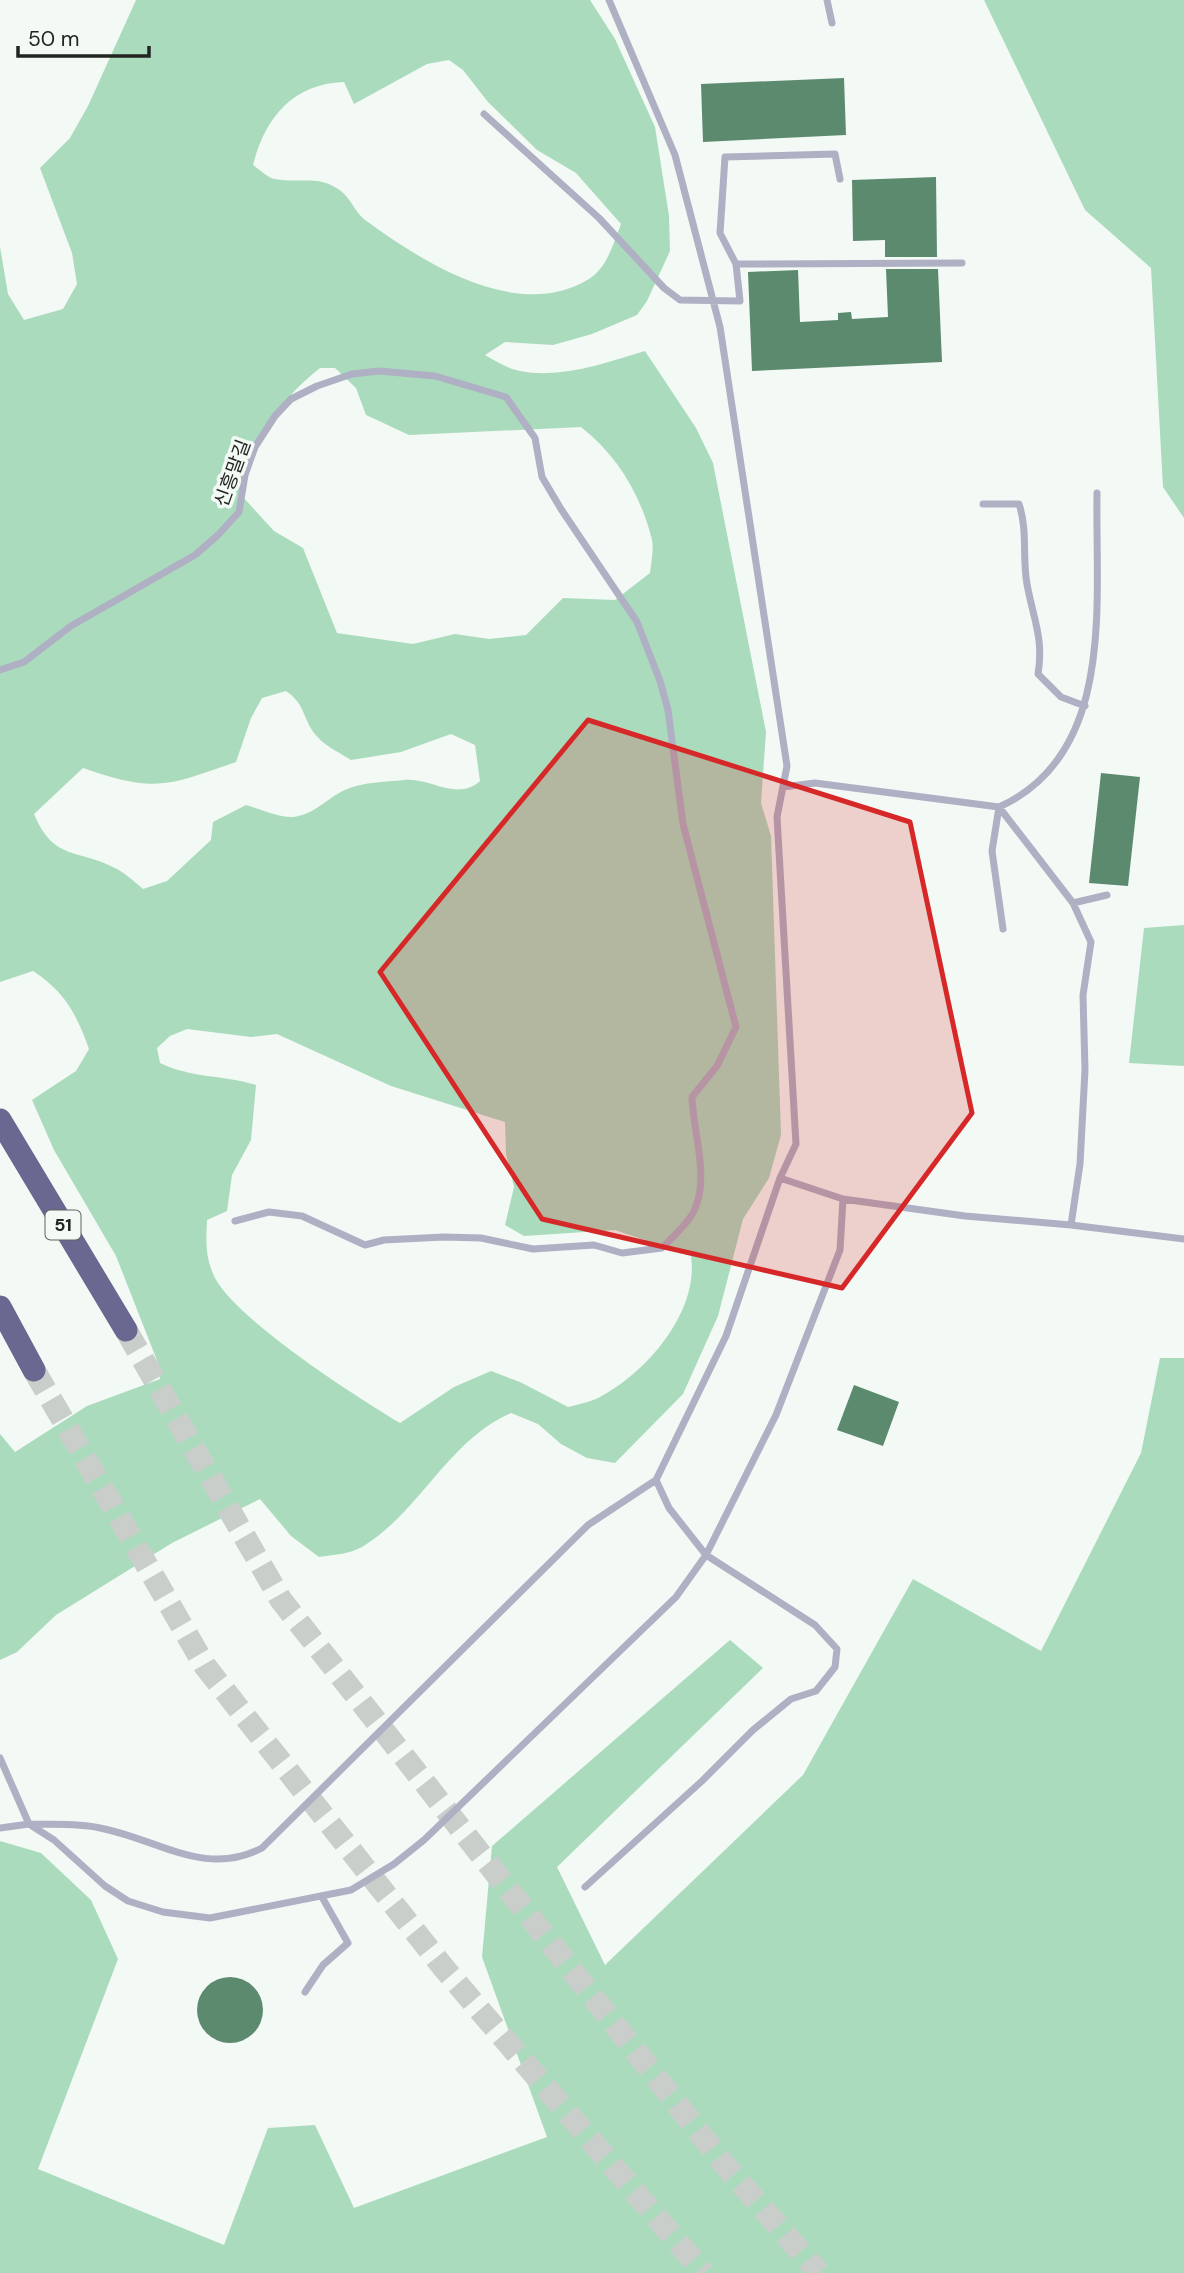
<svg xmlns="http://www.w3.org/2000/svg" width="1184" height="2273" viewBox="0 0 1184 2273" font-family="'DM Sans','Noto Sans KR',sans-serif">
<rect width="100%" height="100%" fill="#f3f9f5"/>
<path fill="#abdbbd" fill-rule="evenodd" d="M136,0H590L615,39L655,127L669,216L670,251L647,301L637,315L592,334L553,345L505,342L485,355C496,361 508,369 520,371C562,379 605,363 645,351L696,428L713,463L766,732L761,803L771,836L781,1135L769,1178L743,1219L718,1316L683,1394L615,1463L587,1458L561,1444L538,1424L511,1413C448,1440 420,1512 362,1547C350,1554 332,1555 319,1557L291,1536L260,1499L172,1543L56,1615L17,1652L0,1660V1434L15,1452L87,1406L160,1379L158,1363L116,1256L54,1150L32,1100L76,1071L89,1049C76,1013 65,992 33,971L0,982V247L8,294L24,320L63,309L77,284L72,253L40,168L70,138L88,106ZM449,60L463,70L488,102L537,150L576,173L621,224C614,242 607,268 589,279C517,323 423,262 365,220C355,212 351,199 341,191C319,174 299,184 275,179C268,178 259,169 253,165C265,118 292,84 344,82L354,104L427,64ZM320,368H335L356,388L366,415L409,435L581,427C617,455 641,495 652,540C654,550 651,563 650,573L615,600L563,598L526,635L489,639L455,634L413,644L337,633L303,548L274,531L242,496C256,442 275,403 320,368ZM286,691C305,704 302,716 314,733C323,745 338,752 351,760L401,752L451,734L475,745L480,781C457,802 430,777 404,780C385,782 363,782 345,790C327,798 314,815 293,817C279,818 260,809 246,805L213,822L211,840L167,881L143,889C135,882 126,874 117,869C78,848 54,862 34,814L83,768C155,793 167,786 236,762L251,718L262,698ZM187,1029L251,1037L277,1034L391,1086L505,1122L506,1154L514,1187L505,1225L524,1236L615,1230L691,1256C699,1312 647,1372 600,1397C591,1402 579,1404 568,1407L520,1382L491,1371L454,1387L400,1423C355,1396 238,1321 215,1278C205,1258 206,1241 207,1220L227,1211L232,1175L251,1140L256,1085C224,1075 190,1078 160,1063L157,1048L170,1036Z
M984,0H1184V518L1163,487L1151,268L1085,210Z
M1184,925V1066L1129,1063L1144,928Z
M1160,1358H1184V2273H0V1841L41,1853L91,1900L118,1959L38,2169L224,2245L268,2128L315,2125L354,2208L547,2137L482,1957L492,1846L730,1640L763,1668L557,1867L605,1965L803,1775L913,1579L1041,1651L1141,1453Z"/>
<path fill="#5c8a6f" d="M844,78L846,135L703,142L701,84Z
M936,177L937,257H885V240L853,241L852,180Z
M886,269H938L942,362L752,371L748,272L798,270L800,322L838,320V313L851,312L852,319L888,317Z
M1101,773L1140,777L1128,886L1089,883Z
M854,1385L899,1402L883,1446L837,1430Z
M197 2010a33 33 0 1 1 66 0a33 33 0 1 1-66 0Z"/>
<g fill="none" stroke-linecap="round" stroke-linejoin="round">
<path stroke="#c9cecb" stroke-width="23" stroke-dasharray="23 11" stroke-linecap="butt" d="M126,1330L281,1600L724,2164L819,2273
M34,1370L205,1666L443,1967L704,2273"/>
<path stroke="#afb0c4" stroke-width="7" d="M827,0L832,23
M484,114L599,218L664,288L680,300L740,301L736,264L962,263
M736,264L720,233L725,157L835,154L840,179
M983,504H1019C1028,531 1022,557 1027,584C1033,618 1044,638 1038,674L1061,697L1085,706
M0,670L24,662L71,626L195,555L218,535L239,512L245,475L255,447L275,416L291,399L317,386L352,374L379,371L435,376L506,397L535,438L542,477L561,509L637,622L660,681L668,710L683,824L736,1027L717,1066L692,1097C693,1132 710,1178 694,1211C688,1224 672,1237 662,1248L622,1253L594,1245L533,1249L481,1238L444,1237L384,1240L365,1245L302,1216L269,1212L235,1221
M783,787L815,783L999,807L1073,903L1091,942L1083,995L1085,1070L1080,1164L1071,1225L965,1216L843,1199
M1073,903L1107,895
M1003,929L992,851L999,807C1117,754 1095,601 1097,493
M1071,1225L1184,1239
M0,1758L29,1824C52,1825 78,1823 100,1828C158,1839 205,1878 262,1848L588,1525L656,1480
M0,1828L29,1824L54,1840L105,1886L128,1901L163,1912L210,1918L351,1890L394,1864L424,1840L676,1597L706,1555L669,1508L656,1480L726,1336L780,1178L796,1144L777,817L787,766L720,327L675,155L609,0
M585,1887L702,1781L753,1730L791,1699L816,1691L835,1667L837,1649L815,1625L706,1555L776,1415L840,1250L843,1199L780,1178
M305,1992L323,1965L348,1943L322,1897"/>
<path stroke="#686890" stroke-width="23" d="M0,1120L126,1330
M0,1307L34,1370"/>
</g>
<path fill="#d62828" fill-opacity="0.2" stroke="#d62828" stroke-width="5" stroke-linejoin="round" d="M588,720L910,822L972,1113L842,1288L542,1219L380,972Z"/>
<g text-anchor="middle" stroke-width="7" stroke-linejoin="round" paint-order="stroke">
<rect fill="#f3f9f5" stroke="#616461" stroke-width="2" x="45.5" y="1210.5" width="35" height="29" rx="5"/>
<g font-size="18" font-weight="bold" fill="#222422">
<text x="63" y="1231">51</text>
</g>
<g font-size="19" fill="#222422" stroke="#f3f9f5">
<text transform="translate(232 473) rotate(-70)" y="7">신흥말길</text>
</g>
</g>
<path d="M18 46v10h131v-10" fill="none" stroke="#222422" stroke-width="3.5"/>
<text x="28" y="46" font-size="21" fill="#222422" stroke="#f3f9f5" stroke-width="5" paint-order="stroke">50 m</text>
</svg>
